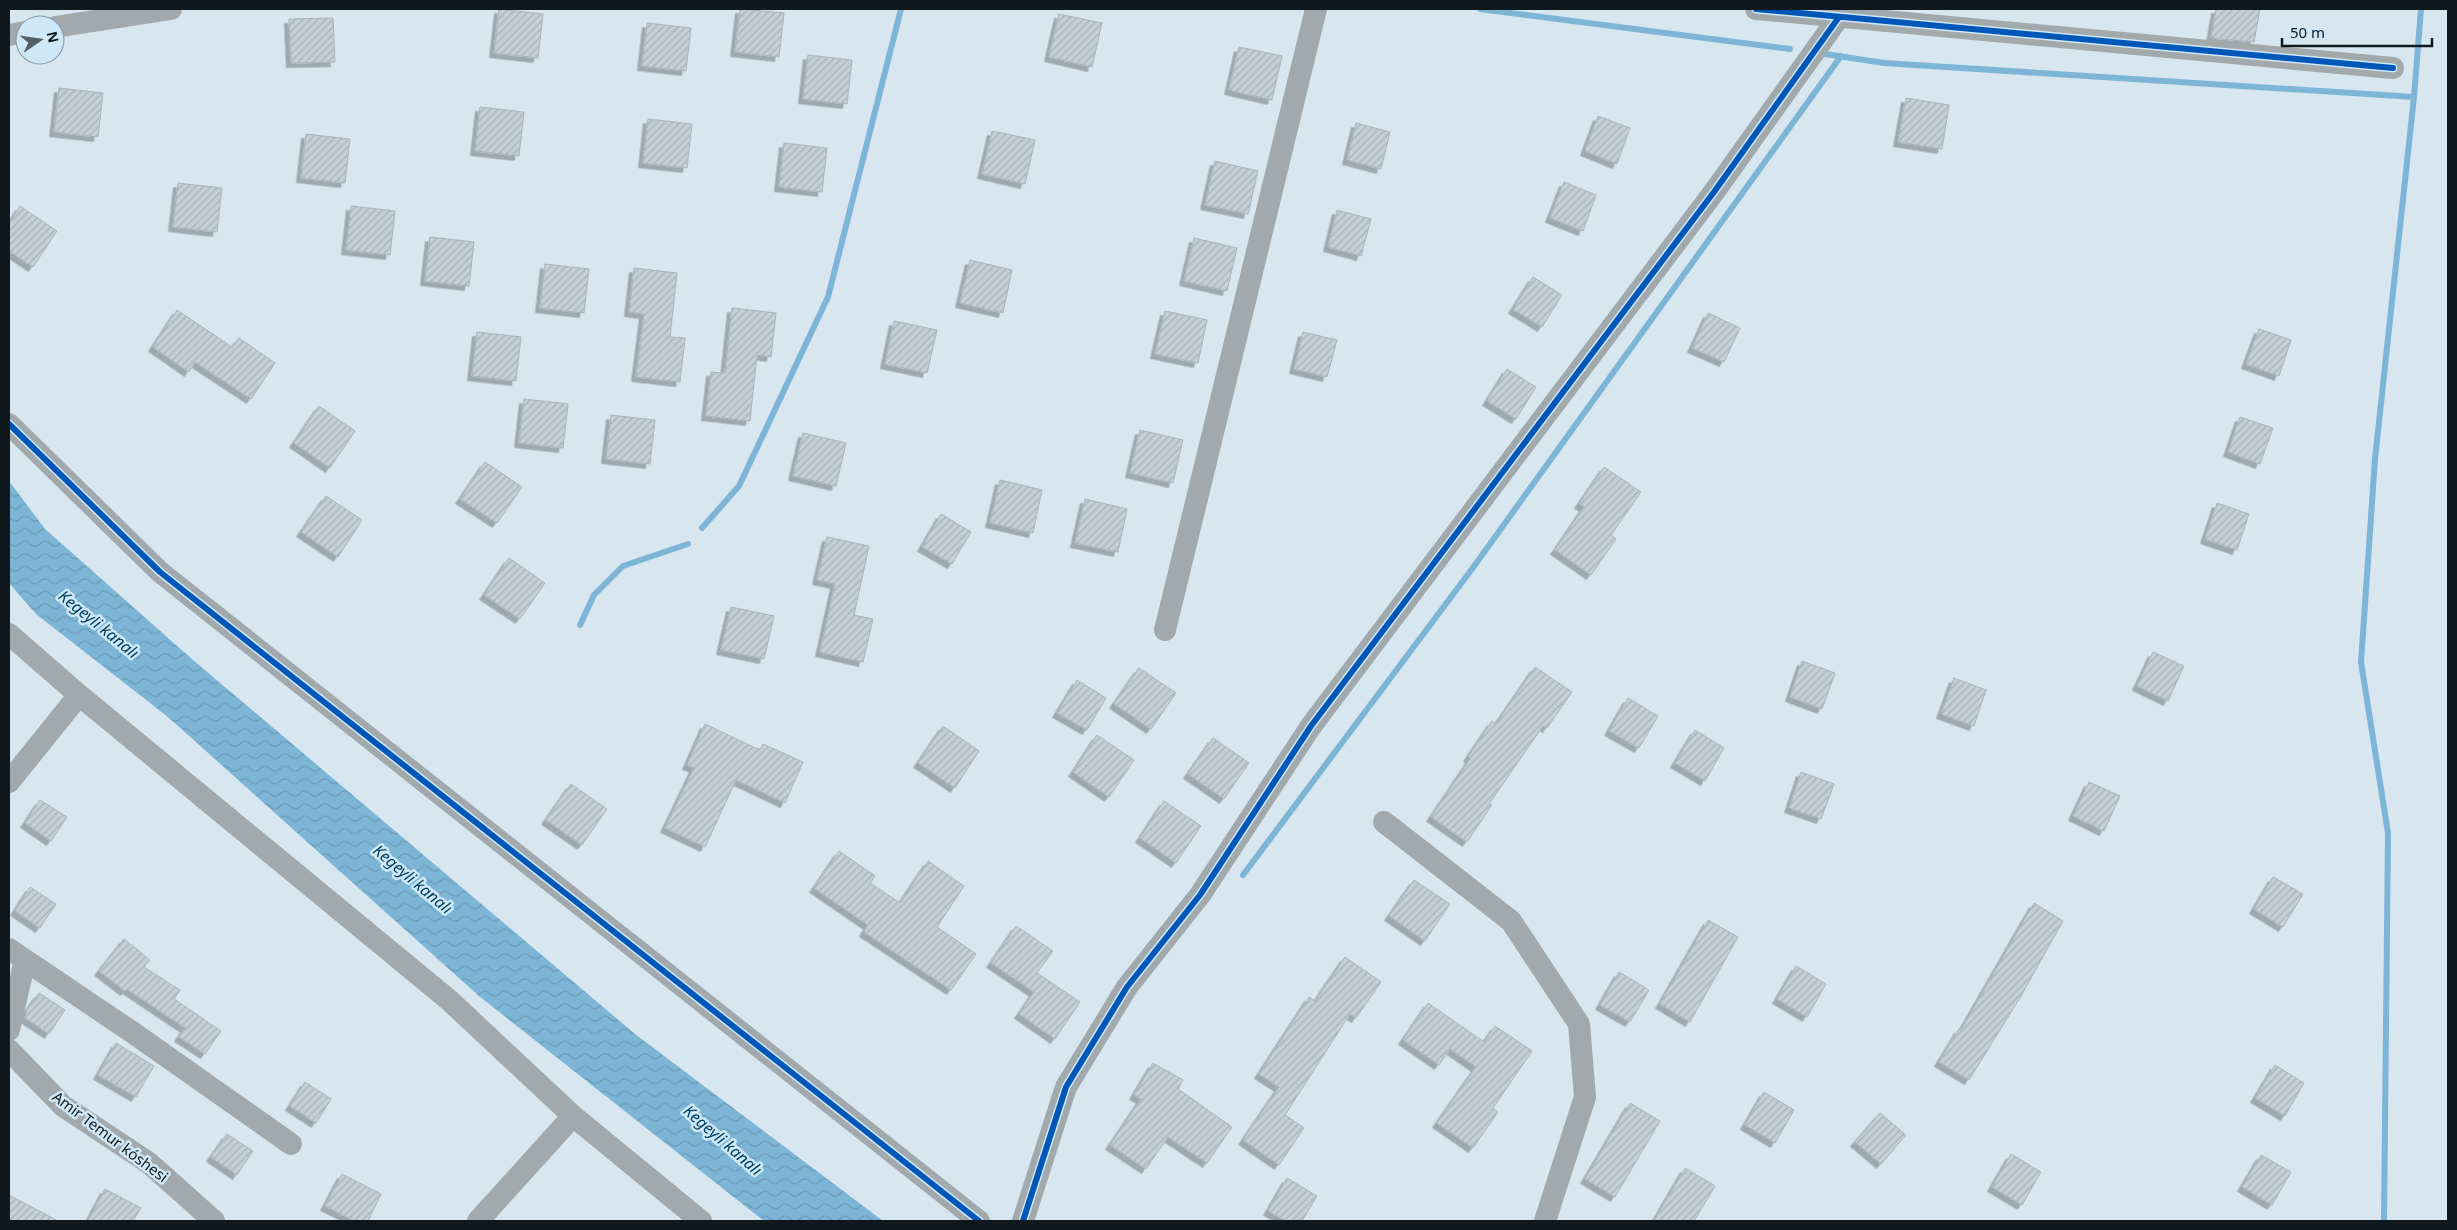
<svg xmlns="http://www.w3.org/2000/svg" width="2457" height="1230" viewBox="0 0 2457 1230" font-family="'Noto Sans',sans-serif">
<defs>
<pattern id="water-waves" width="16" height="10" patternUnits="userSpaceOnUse" patternTransform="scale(1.25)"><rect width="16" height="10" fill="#7cb5d6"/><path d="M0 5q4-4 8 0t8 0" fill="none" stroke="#6a9bb7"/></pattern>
<pattern id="building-hatch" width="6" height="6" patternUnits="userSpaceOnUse" patternTransform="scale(1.25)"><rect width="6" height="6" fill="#c4cfd6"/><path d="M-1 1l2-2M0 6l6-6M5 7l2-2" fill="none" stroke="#a7b1b7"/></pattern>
<filter id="shadow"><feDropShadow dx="-4.5" dy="4.5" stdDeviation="0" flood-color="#0004"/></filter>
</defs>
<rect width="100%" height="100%" fill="#d8e6ef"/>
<path fill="url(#water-waves)" d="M9,481L45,529L193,660L635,1034L883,1221H764L479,996L168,717L36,614L9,583Z"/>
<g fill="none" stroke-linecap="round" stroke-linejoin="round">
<path stroke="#7cb5d6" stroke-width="6" d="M1480,9L1790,49
M1825,54L1884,63L2414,97
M702,528L739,486L828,297L901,9
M580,625L594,595L623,566L688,544
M1243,875L1472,569L1841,56
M2384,1221L2388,833L2361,662L2375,459L2414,97L2421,9"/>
</g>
<path fill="url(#building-hatch)" stroke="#a9b3ba" filter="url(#shadow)" d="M499,9L543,14L538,58L494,53Z
M740,9L784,13L779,57L735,52Z
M2216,9H2260L2254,42L2211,38Z
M1059,14L1102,23L1092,67L1049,57Z
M333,18L335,62L291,63L289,19Z
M647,23L691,28L686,71L642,66Z
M1239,47L1282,56L1272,100L1229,90Z
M808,55L852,60L847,104L803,99Z
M59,88L103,93L98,137L54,132Z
M1906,98L1949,105L1942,149L1898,142Z
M480,107L524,112L519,156L475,151Z
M1598,116L1630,128L1617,164L1585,151Z
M648,119L692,124L687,168L643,163Z
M1356,123L1390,132L1381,169L1347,160Z
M992,131L1035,140L1025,184L982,174Z
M306,134L350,139L345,183L301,178Z
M784,143L827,148L822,192L779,187Z
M1215,161L1258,171L1248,214L1205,205Z
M1564,182L1596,195L1583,231L1550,218Z
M178,183L222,188L217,232L173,227Z
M20,206L57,231L33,267L9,251V224Z
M351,206L395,211L390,255L346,250Z
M1337,210L1371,219L1361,256L1328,247Z
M430,237L474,242L469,286L425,281Z
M1194,238L1237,248L1227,291L1184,281Z
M970,260L1012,270L1003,313L960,303Z
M545,264L589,269L584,313L540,308Z
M634,268L677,273L670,337L685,338L680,382L636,377L644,314L629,312Z
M1533,277L1562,295L1542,327L1513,309Z
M732,308L776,313L771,357L757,355L750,421L706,416L711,372L725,373Z
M177,310L232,347L239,338L275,363L251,399L195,362L189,372L153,347Z
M1165,311L1207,320L1198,363L1155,354Z
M1708,313L1740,328L1724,362L1692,348Z
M894,321L937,330L927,373L885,364Z
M2259,329L2291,340L2279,376L2246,364Z
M477,332L521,337L516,381L472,376Z
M1303,332L1337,340L1327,377L1294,369Z
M1507,369L1536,387L1516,419L1487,401Z
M524,399L568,404L563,448L519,443Z
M319,406L355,431L330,468L294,443Z
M611,415L655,420L650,464L606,459Z
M2240,417L2273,428L2260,464L2228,452Z
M1140,430L1183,440L1173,483L1130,473Z
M803,433L846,443L836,486L793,476Z
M485,462L522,487L497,523L460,499Z
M1604,467L1641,492L1611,535L1616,539L1591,575L1555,550L1584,507L1579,504Z
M1000,480L1042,490L1033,533L990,523Z
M326,496L362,520L338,557L301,532Z
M1085,499L1127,509L1118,552L1075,543Z
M2217,503L2249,514L2237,550L2205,539Z
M941,514L971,532L952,564L922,547Z
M827,537L869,546L854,615L873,619L863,662L820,652L835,584L817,580Z
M509,558L545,583L520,619L484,595Z
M731,607L774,616L764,659L721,650Z
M2153,652L2184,666L2168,701L2137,686Z
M1802,661L1835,673L1822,709L1790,697Z
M1535,667L1572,692L1547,728L1543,726L1489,804L1492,805L1467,842L1431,817L1470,759L1468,757L1492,721L1496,724Z
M1139,668L1176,693L1151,729L1114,704Z
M1954,678L1986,690L1974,726L1941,714Z
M1077,680L1106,698L1087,730L1057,713Z
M1628,698L1658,716L1639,748L1609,731Z
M705,724L760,750L763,744L803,762L785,803L736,780L705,847L665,828L694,768L687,765Z
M943,726L979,751L955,788L918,763Z
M1695,730L1724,748L1705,781L1675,763Z
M1097,735L1134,760L1109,797L1073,772Z
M1213,738L1249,763L1224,799L1188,774Z
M1801,772L1834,784L1821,819L1789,808Z
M2089,782L2120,796L2104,831L2073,816Z
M571,784L607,809L582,845L546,820Z
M40,800L67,817L51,841L25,823Z
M1164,801L1201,826L1176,863L1140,838Z
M839,851L875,876L870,883L900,903L928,861L964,886L937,927L976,954L951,990L864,932L868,925L814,888Z
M2273,877L2303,894L2283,927L2254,909Z
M1414,880L1450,904L1425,941L1389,916Z
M30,887L56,904L40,928L15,911Z
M2034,903L2063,921L2021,996L1969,1080L1939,1062L1959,1029L1961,1030Z
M1708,920L1738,937L1690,1022L1660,1004Z
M1016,926L1053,951L1037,973L1080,1002L1055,1039L1019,1014L1034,992L991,963Z
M124,939L150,960L144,967L180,990L174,999L221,1031L205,1054L179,1037L185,1028L127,989L125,991L99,971Z
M1345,957L1381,982L1356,1018L1350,1014L1285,1115L1304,1128L1279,1165L1243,1140L1279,1087L1259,1074L1309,997L1315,1001Z
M1796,966L1826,984L1807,1017L1777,999Z
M1619,972L1649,990L1630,1022L1600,1005Z
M39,993L65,1010L49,1034L25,1018L27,1010Z
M1428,1003L1484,1042L1495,1026L1532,1051L1493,1108L1498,1112L1473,1148L1437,1123L1476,1067L1450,1049L1439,1065L1403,1040Z
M116,1043L154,1066L136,1097L98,1075Z
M1153,1063L1183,1080L1178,1089L1232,1127L1207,1163L1168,1137L1146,1169L1110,1145L1141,1099L1134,1095Z
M2275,1065L2304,1083L2285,1116L2255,1098Z
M305,1082L331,1099L316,1123L290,1106Z
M1764,1092L1794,1110L1775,1143L1745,1125Z
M1630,1103L1660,1121L1615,1197L1585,1179Z
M1880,1113L1906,1135L1881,1164L1855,1142Z
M227,1134L253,1151L237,1175L211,1157Z
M2011,1154L2041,1172L2022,1205L1992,1187Z
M2261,1155L2291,1172L2272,1205L2242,1187Z
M1685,1168L1715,1186L1694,1221H1654Z
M342,1174L381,1194L368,1221H355L325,1206Z
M1287,1178L1317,1196L1302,1221H1286L1268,1211Z
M105,1189L141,1208L133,1221H88Z
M9,1195L58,1221H9Z"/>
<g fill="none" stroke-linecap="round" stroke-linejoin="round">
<path stroke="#a2a9ad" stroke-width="22" d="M1756,9L2393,68
M55,27L171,9
M9,35L25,32
M9,424L160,572L979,1221
M1165,630L1316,9
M9,634L79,695L449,1000L573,1116L701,1221
M9,782L79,695
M1384,822L1511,921L1579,1024L1585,1097L1545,1221
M9,949L25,960L9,1030
M25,960L132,1032L291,1144
M9,1050L63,1106L149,1163L214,1221
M478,1221L573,1116
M1023,1221L1066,1087L1127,987L1200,895L1311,726L1714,192L1839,17"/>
<g stroke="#cfe8f8" stroke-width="9">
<path id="cycleway" d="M1756,9L2393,68
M9,424L160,572L979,1221
M1023,1221L1066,1087L1127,987L1200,895L1311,726L1714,192L1839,17"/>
</g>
<use href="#cycleway" stroke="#0057b8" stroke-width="6"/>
</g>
<g text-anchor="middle" stroke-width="5" stroke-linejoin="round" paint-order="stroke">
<g font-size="15" fill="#0f181d" stroke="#cfe8f8">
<text transform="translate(110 1137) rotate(37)" y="5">Amir Temur kóshesi</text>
</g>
<g font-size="16" font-style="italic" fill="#00405e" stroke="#cfe8f8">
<text transform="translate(99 624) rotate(39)" y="6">Kegeyli kanalı</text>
<text transform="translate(413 879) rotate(40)" y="6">Kegeyli kanalı</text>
<text transform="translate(723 1140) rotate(41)" y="6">Kegeyli kanalı</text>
</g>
</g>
<rect width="2457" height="1230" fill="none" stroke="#0f181d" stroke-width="20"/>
<g transform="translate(40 40) rotate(77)"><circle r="24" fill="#cfe8f8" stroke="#8295a0"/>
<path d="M0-4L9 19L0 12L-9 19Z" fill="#556066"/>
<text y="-8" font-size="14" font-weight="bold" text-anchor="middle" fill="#0f181d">N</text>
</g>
<path d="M2282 38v8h150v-8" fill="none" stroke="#0f181d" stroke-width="2.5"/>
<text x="2290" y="38" font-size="15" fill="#0f181d" stroke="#cfe8f8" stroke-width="4" paint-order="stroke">50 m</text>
</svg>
